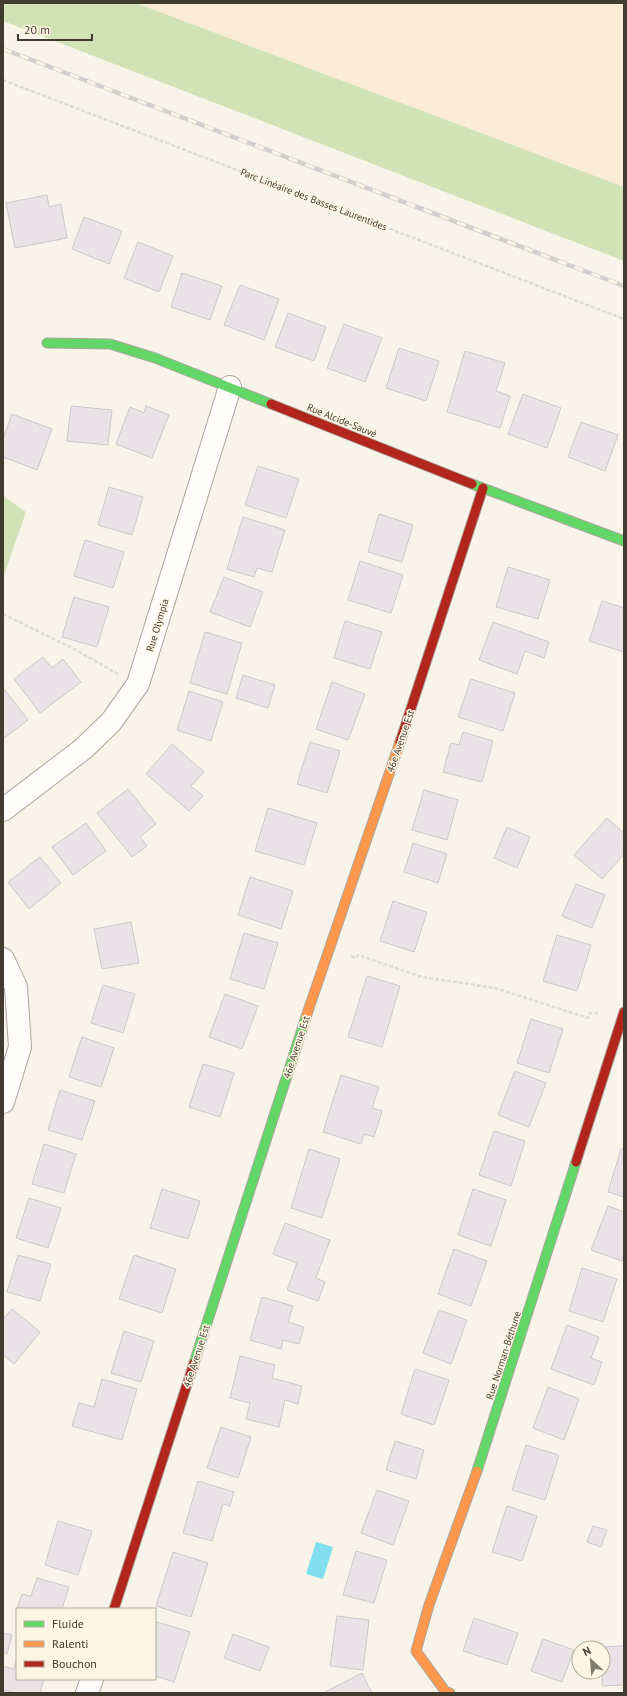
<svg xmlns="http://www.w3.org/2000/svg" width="627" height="1696" viewBox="0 0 627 1696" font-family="'PT Sans',sans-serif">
<rect width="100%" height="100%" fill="#f9f4ea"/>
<path fill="#faecd5" d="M136,3H624V187Z"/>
<path fill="#d1e2b6" d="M3,3H136L624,187V261L3,21Z
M3,496L26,512L3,578Z"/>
<path fill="#81deee" d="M316,1542L333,1547L323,1579L306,1574Z"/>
<path fill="#e9e2e7" stroke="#cbc6c7" d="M47,195L49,207L61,204L67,238L15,248L6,203Z
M84,217L122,231L109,264L72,249Z
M138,242L173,256L159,292L124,278Z
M182,273L222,286L210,320L171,307Z
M240,285L279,299L264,340L224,325Z
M288,313L326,327L314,361L275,347Z
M344,324L382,338L365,382L327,368Z
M399,348L439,361L426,401L386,388Z
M465,351L505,363L496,391L510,396L500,428L447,412Z
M523,394L561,408L547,448L508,434Z
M71,406L112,410L108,445L67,441Z
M146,406L169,415L152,458L116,444L130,407L144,413Z
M12,414L52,429L37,470L3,457V439Z
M581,422L618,435L605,471L568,457Z
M258,466L299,479L286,518L245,505Z
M109,487L143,497L132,535L98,525Z
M379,514L413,525L402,562L368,552Z
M243,517L285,530L272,572L257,568L254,577L227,569Z
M85,540L124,552L113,588L74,576Z
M360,561L403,575L391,613L348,600Z
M508,567L550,580L538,619L496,607Z
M224,577L263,592L250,627L210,612Z
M74,597L109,607L97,647L62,637Z
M602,601L624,608V652L589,641Z
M345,621L382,632L370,669L334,658Z
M493,622L549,642L544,658L525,651L517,674L479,660Z
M205,632L242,643L227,694L190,683Z
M43,657L52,668L63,659L81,682L40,713L14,679Z
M243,675L275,685L268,708L236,698Z
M471,679L515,693L503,731L458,717Z
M332,682L365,694L348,740L316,729Z
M5,690L28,720L3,739V692Z
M189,691L223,702L211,741L177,730Z
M463,732L493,741L482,782L443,772L451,743L459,745Z
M310,742L340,751L327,793L297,784Z
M172,744L204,772L191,786L203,796L189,811L146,774Z
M128,789L156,824L140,837L147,846L132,857L97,813Z
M424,790L458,800L447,840L412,830Z
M268,808L317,823L304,865L255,851Z
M607,818L624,833V854L602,879L574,855Z
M86,823L106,851L73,875L52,847Z
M507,827L530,837L517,868L494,858Z
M413,843L447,854L438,883L404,872Z
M40,857L61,883L29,909L8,882Z
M250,877L293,891L281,929L238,915Z
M576,884L605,895L592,928L562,916Z
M393,901L427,912L414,952L380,941Z
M131,922L139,963L102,969L94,929Z
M244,933L278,943L264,989L230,979Z
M557,935L591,945L577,991L543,981Z
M367,976L400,986L382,1047L348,1037Z
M103,985L135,994L123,1033L91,1023Z
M225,994L258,1006L242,1049L209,1037Z
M531,1019L563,1029L549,1073L517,1063Z
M82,1037L114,1048L101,1087L69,1077Z
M203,1064L234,1073L220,1117L189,1107Z
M515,1071L546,1083L529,1127L498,1115Z
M341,1075L379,1087L372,1108L382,1111L374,1137L364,1134L361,1144L323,1132Z
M60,1090L95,1101L82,1140L48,1130Z
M494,1131L525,1141L511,1186L479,1175Z
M44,1144L76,1154L64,1193L32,1184Z
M309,1149L340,1159L322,1218L291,1208Z
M621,1149H624V1197L608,1192Z
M162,1189L200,1201L188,1239L150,1228Z
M473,1189L506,1200L491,1246L458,1235Z
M29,1198L61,1208L48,1248L16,1238Z
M608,1206L624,1212V1254L622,1261L591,1250Z
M285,1223L330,1240L316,1278L325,1282L318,1301L287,1290L297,1263L273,1254Z
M454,1249L487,1261L471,1306L438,1294Z
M18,1255L51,1264L40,1301L7,1292Z
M134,1255L176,1269L162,1313L119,1299Z
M582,1268L617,1279L603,1322L569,1311Z
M262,1297L293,1306L288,1322L304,1327L299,1344L283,1340L281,1349L250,1340Z
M12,1309L40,1332L14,1364L3,1355V1319Z
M439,1310L467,1320L451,1364L423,1353Z
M567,1325L599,1337L591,1358L602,1362L594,1385L551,1369Z
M124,1331L154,1341L141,1382L111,1373Z
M240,1356L275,1365L272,1378L302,1386L298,1404L285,1400L279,1427L246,1419L250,1403L230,1398Z
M415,1369L449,1380L434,1425L401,1414Z
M102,1379L137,1389L122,1440L72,1426L79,1403L94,1407Z
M548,1387L579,1399L564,1440L533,1428Z
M221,1427L251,1437L238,1478L207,1468Z
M395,1441L424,1450L416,1479L386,1470Z
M526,1445L559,1455L545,1500L512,1490Z
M198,1481L234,1492L230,1506L223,1504L212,1541L183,1533Z
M377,1490L409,1501L393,1545L361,1533Z
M507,1506L537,1516L522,1561L492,1552Z
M58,1521L92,1531L78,1575L45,1565Z
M593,1526L607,1530L601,1547L587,1542Z
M356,1551L387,1560L374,1603L343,1595Z
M173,1552L208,1563L191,1617L156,1606Z
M37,1578L69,1587L62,1609H17L22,1594L31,1596Z
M337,1616L369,1620L363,1670L330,1666Z
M474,1618L518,1633L507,1665L463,1651Z
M157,1622L190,1632L174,1682L155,1676V1630Z
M3,1633L12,1635L7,1654L3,1652Z
M233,1634L269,1647L260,1671L224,1658Z
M543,1639L574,1650L562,1682L531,1671Z
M624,1646V1685L602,1686L603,1648L601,1647Z
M17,1658V1679H44L40,1693H15L3,1690V1666L14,1669Z
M362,1673L372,1693H323Z"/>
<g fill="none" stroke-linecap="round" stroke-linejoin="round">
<g stroke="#aba69d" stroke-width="24">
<path id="street" d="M3,810L83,749L111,722L138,684L230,387
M3,959L16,987L20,1047L3,1102
M87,1693L92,1679"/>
</g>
<g stroke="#aba69d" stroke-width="11">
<path id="fast" d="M47,343L110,344L155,358L271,404
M472,484L624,541
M194,1363L306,1017
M477,1471L576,1162"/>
</g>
<g stroke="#aba69d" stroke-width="11">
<path id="slow" d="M306,1017L400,742
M450,1693L445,1691L416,1651L429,1605L477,1471"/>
</g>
<g stroke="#aba69d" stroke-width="11">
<path id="jam" d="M271,404L472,484
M400,742L483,488
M576,1162L624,1012
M114,1609L194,1363"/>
</g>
<path stroke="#dbdad6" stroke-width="2.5" stroke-dasharray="4 2" stroke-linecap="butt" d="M3,80L624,319
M3,614L74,649L118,674
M351,956L356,958L358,955L422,977L495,988L588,1018L590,1013H598"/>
<use href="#street" stroke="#fefdfc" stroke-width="22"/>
<use href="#fast" stroke="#63d668" stroke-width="9"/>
<use href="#slow" stroke="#ff974d" stroke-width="9"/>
<use href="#jam" stroke="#b3261e" stroke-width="9"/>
<g stroke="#d1d0cd" stroke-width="4.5">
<path id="rail" d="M3,49L624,286"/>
</g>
<use href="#rail" stroke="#fff5e4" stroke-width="3" stroke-dasharray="9" stroke-linecap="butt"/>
</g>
<g text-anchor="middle" stroke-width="3" stroke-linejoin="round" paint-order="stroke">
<g font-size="10" fill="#423c30" stroke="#fff5e4">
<text transform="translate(314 199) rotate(21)" y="4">Parc Linéaire des Basses Laurentides</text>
<text transform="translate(342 420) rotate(22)" y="4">Rue Alcide-Sauvé</text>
<text transform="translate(157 625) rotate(-73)" y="4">Rue Olympia</text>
<text transform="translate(400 741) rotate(-71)" y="4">46e Avenue Est</text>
<text transform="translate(296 1047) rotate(-72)" y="4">46e Avenue Est</text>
<text transform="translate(503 1355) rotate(-72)" y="4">Rue Norman-Béthune</text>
<text transform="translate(196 1356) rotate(-72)" y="4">46e Avenue Est</text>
</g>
</g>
<rect width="627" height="1696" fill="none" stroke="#423c30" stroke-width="8"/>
<rect x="16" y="1608" width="140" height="72" fill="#fff5e4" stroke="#b3ab9c"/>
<rect x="24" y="1621" width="20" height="6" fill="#63d668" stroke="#b3ab9c"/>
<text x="52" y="1628" font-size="12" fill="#423c30">Fluide</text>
<rect x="24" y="1641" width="20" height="6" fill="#ff974d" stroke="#b3ab9c"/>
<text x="52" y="1648" font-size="12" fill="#423c30">Ralenti</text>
<rect x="24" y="1661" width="20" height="6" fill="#b3261e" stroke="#b3ab9c"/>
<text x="52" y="1668" font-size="12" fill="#423c30">Bouchon</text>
<g transform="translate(591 1660) rotate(334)"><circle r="19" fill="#fff5e4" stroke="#b3ab9c"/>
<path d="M0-3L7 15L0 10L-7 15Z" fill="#827c71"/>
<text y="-6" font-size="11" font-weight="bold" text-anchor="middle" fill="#423c30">N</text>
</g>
<path d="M18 34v6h74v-6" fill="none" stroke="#423c30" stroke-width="2"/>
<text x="24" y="34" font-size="12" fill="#423c30" stroke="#fff5e4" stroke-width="3" paint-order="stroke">20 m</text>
</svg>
